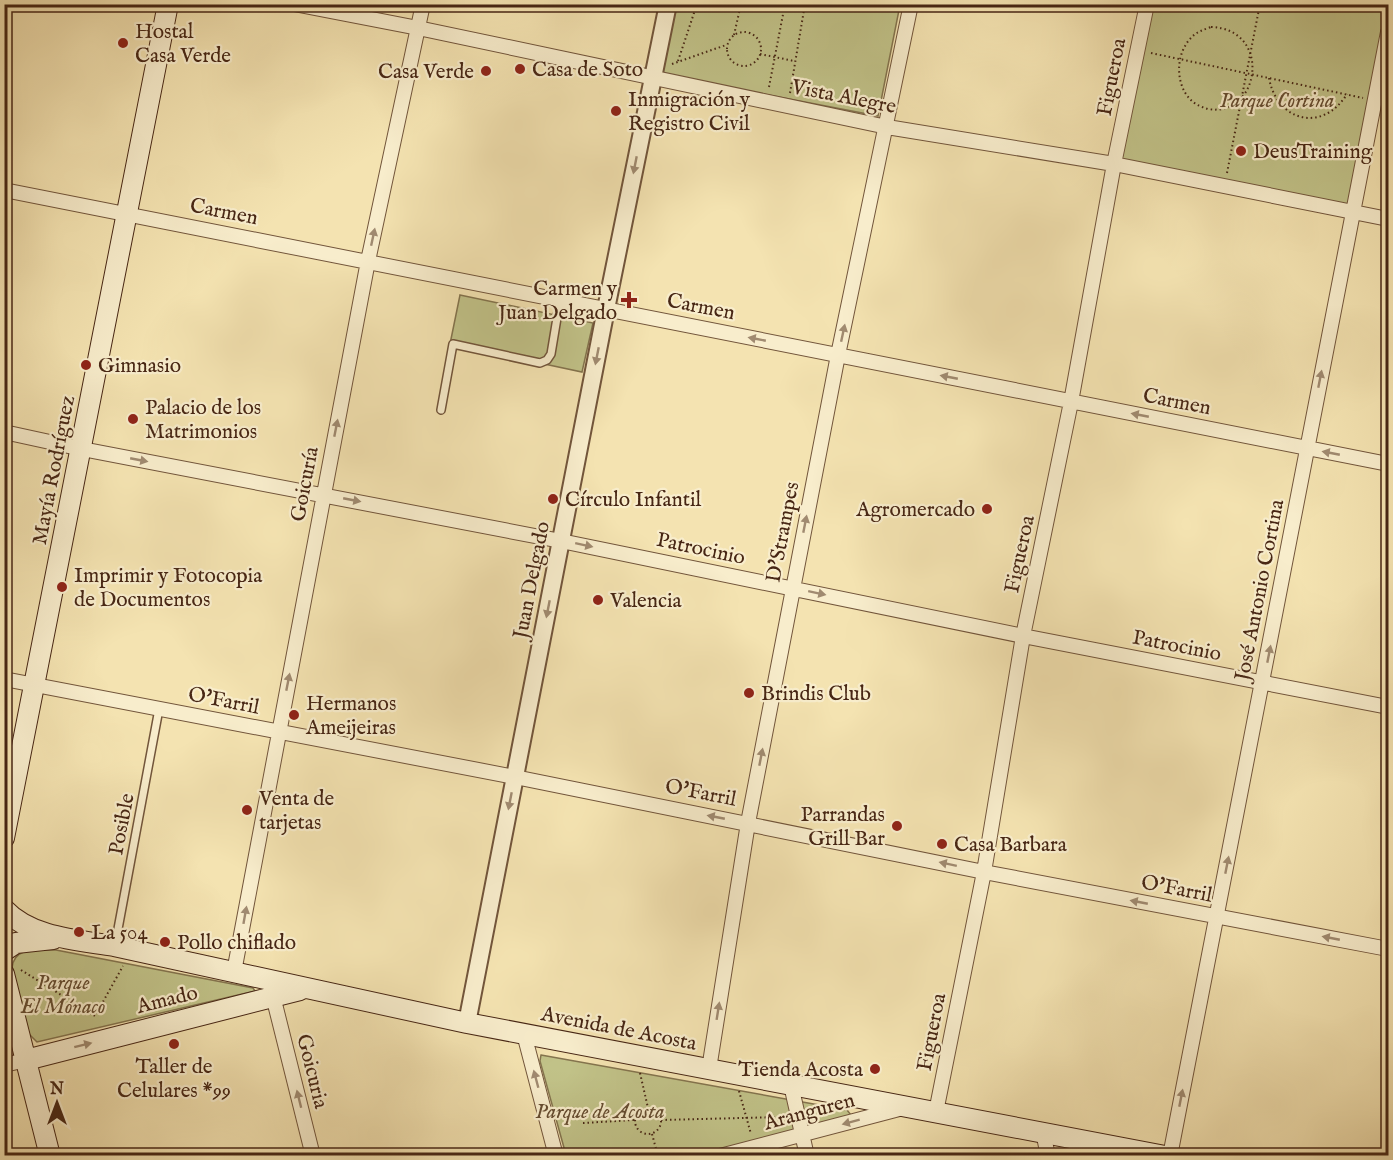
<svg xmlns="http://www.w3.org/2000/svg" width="1393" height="1160" viewBox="0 0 1393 1160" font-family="'IM FELL English',serif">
<rect width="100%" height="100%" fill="#f4e3b1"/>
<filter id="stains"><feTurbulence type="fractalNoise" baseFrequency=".00333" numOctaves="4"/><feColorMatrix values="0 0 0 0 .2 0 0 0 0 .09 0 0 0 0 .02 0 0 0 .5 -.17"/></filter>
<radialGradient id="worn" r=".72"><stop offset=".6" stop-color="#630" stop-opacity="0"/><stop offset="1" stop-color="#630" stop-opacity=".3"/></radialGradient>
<path fill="#c1c288" stroke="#84744e" stroke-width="1.5" d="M672,5H900L878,116L658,74Z
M1147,5H1388V32L1352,212L1114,164Z
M460,295L593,323L582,372L450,344Z
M56,950L253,988L255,991L37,1042L28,1033L12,968C14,945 39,951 56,950Z
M541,1055L847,1110L851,1115L849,1119L704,1155H566L540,1061Z"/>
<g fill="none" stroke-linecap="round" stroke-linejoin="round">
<g stroke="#72553b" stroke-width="10">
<path id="service" d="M441,410L453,344L540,363L547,360L551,354L560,300
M115,945L159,709"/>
</g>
<g stroke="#72553b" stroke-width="16">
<path id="minor" d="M294,4L418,28L887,127L1114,164L1388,219
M4,190L1388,464
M4,432L82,449L561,541L1023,636L1388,707
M4,679L515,777L984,872L1388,949
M234,972L368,261L423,4
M273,996L313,1156
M524,1034L556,1156
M4,1065L26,1060
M709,1069L748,823L838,355L911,4
M791,1085L807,1156
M936,1112L984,872L1023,636L1071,402L1114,164L1147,4
M1043,1132L1048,1156
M720,1156L903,1108
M1170,1156L1388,32"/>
</g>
<g stroke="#72553b" stroke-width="20">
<path id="tertiary" d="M467,1023L606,309L668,4"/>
</g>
<g stroke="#472614" stroke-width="22">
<path id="secondary" d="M4,838L168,4
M4,909C31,938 78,940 114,946L467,1023L1165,1156
M4,951L16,943L53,939
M4,974L50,1156
M26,1060L300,990"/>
</g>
<path stroke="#472614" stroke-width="2" stroke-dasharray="1.5 3" stroke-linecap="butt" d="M838,9L839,4
M1211,27C1273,29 1260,118 1208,109C1201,107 1194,104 1189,98C1175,82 1176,53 1191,38C1196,32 1203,30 1211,27Z
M727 49a17 17 0 1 1 34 0a17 17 0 1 1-34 0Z
M734,35L741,4
M1151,53L1363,98
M760,54L794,61
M678,61L697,4
M672,64L726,45
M1269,78C1277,122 1323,133 1347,94
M769,87L785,4
M790,93L805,4
M1227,173L1260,4
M21,970L95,1016L123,966
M640,1073L648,1108
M739,1091L751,1134
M635 1121a13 13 0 1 1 26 0a13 13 0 1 1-26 0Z
M661,1120L781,1117
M583,1123L634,1120
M652,1134L658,1156"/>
<use href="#service" stroke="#f8edcc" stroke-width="7"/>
<use href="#minor" stroke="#f8edcc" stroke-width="14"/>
<use href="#tertiary" stroke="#f8edcc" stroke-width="16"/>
<use href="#secondary" stroke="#f8edcc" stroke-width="20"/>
</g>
<defs><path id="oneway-solid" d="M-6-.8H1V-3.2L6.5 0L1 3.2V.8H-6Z" transform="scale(1.5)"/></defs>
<g fill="#a08a70">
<use href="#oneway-solid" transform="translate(635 165) rotate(101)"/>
<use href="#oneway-solid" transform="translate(373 237) rotate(-78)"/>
<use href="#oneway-solid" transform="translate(843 333) rotate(-78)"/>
<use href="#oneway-solid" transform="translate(757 339) rotate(-169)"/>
<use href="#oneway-solid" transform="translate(597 356) rotate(101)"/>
<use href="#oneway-solid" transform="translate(949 377) rotate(-169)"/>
<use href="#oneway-solid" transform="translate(1320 379) rotate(-79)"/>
<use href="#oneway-solid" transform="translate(1140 415) rotate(-169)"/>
<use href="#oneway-solid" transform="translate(336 428) rotate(-79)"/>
<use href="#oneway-solid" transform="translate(1331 453) rotate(-169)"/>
<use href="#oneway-solid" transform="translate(139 460) rotate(11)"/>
<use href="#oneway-solid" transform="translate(352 500) rotate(11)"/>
<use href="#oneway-solid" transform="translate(805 524) rotate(-79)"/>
<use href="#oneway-solid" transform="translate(584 545) rotate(12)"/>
<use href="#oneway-solid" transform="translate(817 593) rotate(12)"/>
<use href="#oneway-solid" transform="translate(548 609) rotate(101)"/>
<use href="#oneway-solid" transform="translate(1269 654) rotate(-79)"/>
<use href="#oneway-solid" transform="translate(288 682) rotate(-79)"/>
<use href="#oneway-solid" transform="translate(761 757) rotate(-79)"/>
<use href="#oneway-solid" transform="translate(510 801) rotate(101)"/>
<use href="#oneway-solid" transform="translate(716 817) rotate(-169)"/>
<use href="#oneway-solid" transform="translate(948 864) rotate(-168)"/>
<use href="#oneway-solid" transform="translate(1227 865) rotate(-79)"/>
<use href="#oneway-solid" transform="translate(1139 902) rotate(-169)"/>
<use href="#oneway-solid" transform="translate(245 915) rotate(-80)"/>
<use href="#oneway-solid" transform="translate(1331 938) rotate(-169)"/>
<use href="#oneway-solid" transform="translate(718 1011) rotate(-81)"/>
<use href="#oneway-solid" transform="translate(83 1045) rotate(-14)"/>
<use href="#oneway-solid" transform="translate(536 1079) rotate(-105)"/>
<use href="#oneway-solid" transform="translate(1181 1098) rotate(-79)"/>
<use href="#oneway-solid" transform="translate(299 1099) rotate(-104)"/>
<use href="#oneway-solid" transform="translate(851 1122) rotate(165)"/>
</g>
<g fill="#8f2418" stroke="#f8edcc" stroke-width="2">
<circle cx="123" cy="43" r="6"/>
<circle cx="520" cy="69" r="6"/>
<circle cx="486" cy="71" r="6"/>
<circle cx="616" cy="111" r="6"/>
<circle cx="1241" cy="151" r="6"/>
<path d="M626 291h6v6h6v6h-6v6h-6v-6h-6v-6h6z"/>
<circle cx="86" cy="365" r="6"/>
<circle cx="133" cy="419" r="6"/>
<circle cx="553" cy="499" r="6"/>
<circle cx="987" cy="509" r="6"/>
<circle cx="62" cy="587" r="6"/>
<circle cx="598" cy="600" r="6"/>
<circle cx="749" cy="693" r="6"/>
<circle cx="294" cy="715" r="6"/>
<circle cx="247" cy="810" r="6"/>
<circle cx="897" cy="826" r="6"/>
<circle cx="942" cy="844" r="6"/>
<circle cx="79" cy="932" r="6"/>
<circle cx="165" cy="942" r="6"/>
<circle cx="174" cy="1044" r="6"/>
<circle cx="875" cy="1069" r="6"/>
</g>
<g text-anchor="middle" stroke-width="4.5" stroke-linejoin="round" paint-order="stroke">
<g font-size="21" fill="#472614" stroke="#f8edcc" text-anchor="start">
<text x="135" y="38">Hostal<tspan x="135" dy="24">Casa Verde</tspan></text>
<text x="532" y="76">Casa de Soto</text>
<text x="474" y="78" text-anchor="end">Casa Verde</text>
<text x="628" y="106">Inmigración y<tspan x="628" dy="24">Registro Civil</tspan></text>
<text x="1253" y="158">DeusTraining</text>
<text x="617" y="295" text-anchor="end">Carmen y<tspan x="617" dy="24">Juan Delgado</tspan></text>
<text x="98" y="372">Gimnasio</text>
<text x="145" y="414">Palacio de los<tspan x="145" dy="24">Matrimonios</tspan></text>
<text x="565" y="506">Círculo Infantil</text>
<text x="975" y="516" text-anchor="end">Agromercado</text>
<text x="74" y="582">Imprimir y Fotocopia<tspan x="74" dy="24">de Documentos</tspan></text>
<text x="610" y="607">Valencia</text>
<text x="761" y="700">Brindis Club</text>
<text x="306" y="710">Hermanos<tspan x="306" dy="24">Ameijeiras</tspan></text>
<text x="259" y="805">Venta de<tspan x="259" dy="24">tarjetas</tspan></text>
<text x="885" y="821" text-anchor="end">Parrandas<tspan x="885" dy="24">Grill Bar</tspan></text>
<text x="954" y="851">Casa Barbara</text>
<text x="91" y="939">La 504</text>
<text x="177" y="949">Pollo chiflado</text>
<text x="174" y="1073" text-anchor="middle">Taller de<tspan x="174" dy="24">Celulares *99</tspan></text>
<text x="863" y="1076" text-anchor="end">Tienda Acosta</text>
</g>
<g font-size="21" fill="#472614" stroke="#f8edcc">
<text transform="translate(1111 77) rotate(-79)" y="7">Figueroa</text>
<text transform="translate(844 96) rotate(11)" y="7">Vista Alegre</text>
<text transform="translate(224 211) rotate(11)" y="7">Carmen</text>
<text transform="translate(701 306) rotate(11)" y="7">Carmen</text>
<text transform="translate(1177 401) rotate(11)" y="7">Carmen</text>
<text transform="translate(53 470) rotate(-79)" y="7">Mayía Rodríguez</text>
<text transform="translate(304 484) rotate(-79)" y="7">Goicuría</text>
<text transform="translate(782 532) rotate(-79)" y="7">D'Strampes</text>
<text transform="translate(701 548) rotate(12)" y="7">Patrocinio</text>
<text transform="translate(1019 554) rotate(-78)" y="7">Figueroa</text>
<text transform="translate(531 580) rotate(-79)" y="7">Juan Delgado</text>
<text transform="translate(1259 590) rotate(-79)" y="7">José Antonio Cortina</text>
<text transform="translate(1177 645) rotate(11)" y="7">Patrocinio</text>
<text transform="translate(224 700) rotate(11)" y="7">O'Farril</text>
<text transform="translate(701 792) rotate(11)" y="7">O'Farril</text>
<text transform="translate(121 824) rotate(-79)" y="7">Posible</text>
<text transform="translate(1177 888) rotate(11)" y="7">O'Farril</text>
<text transform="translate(167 999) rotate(-14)" y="7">Amado</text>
<text transform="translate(619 1028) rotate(11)" y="7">Avenida de Acosta</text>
<text transform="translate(931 1032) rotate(-79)" y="7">Figueroa</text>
<text transform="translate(313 1071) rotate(76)" y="7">Goicuria</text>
<text transform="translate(809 1111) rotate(-15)" y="7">Aranguren</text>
</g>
<g font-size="21" font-style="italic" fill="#664d31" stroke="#f8edcc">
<text x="1277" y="107">Parque Cortina</text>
<text x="63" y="989">Parque<tspan x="63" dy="24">El Mónaco</tspan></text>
<text x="600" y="1118">Parque de Acosta</text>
</g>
</g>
<rect width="1393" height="1160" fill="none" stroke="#f4e3b1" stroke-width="24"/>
<rect x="6" y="6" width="1381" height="1148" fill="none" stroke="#472614" stroke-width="3"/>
<rect x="12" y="12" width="1369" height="1136" fill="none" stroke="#472614" stroke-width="1.5"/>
<g transform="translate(57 1103)" stroke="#f8edcc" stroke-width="4.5" paint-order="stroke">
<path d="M0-4.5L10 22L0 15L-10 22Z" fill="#472614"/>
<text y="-9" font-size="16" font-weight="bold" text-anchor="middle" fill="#472614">N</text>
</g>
<rect width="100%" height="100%" filter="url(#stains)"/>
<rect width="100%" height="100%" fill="url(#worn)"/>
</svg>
